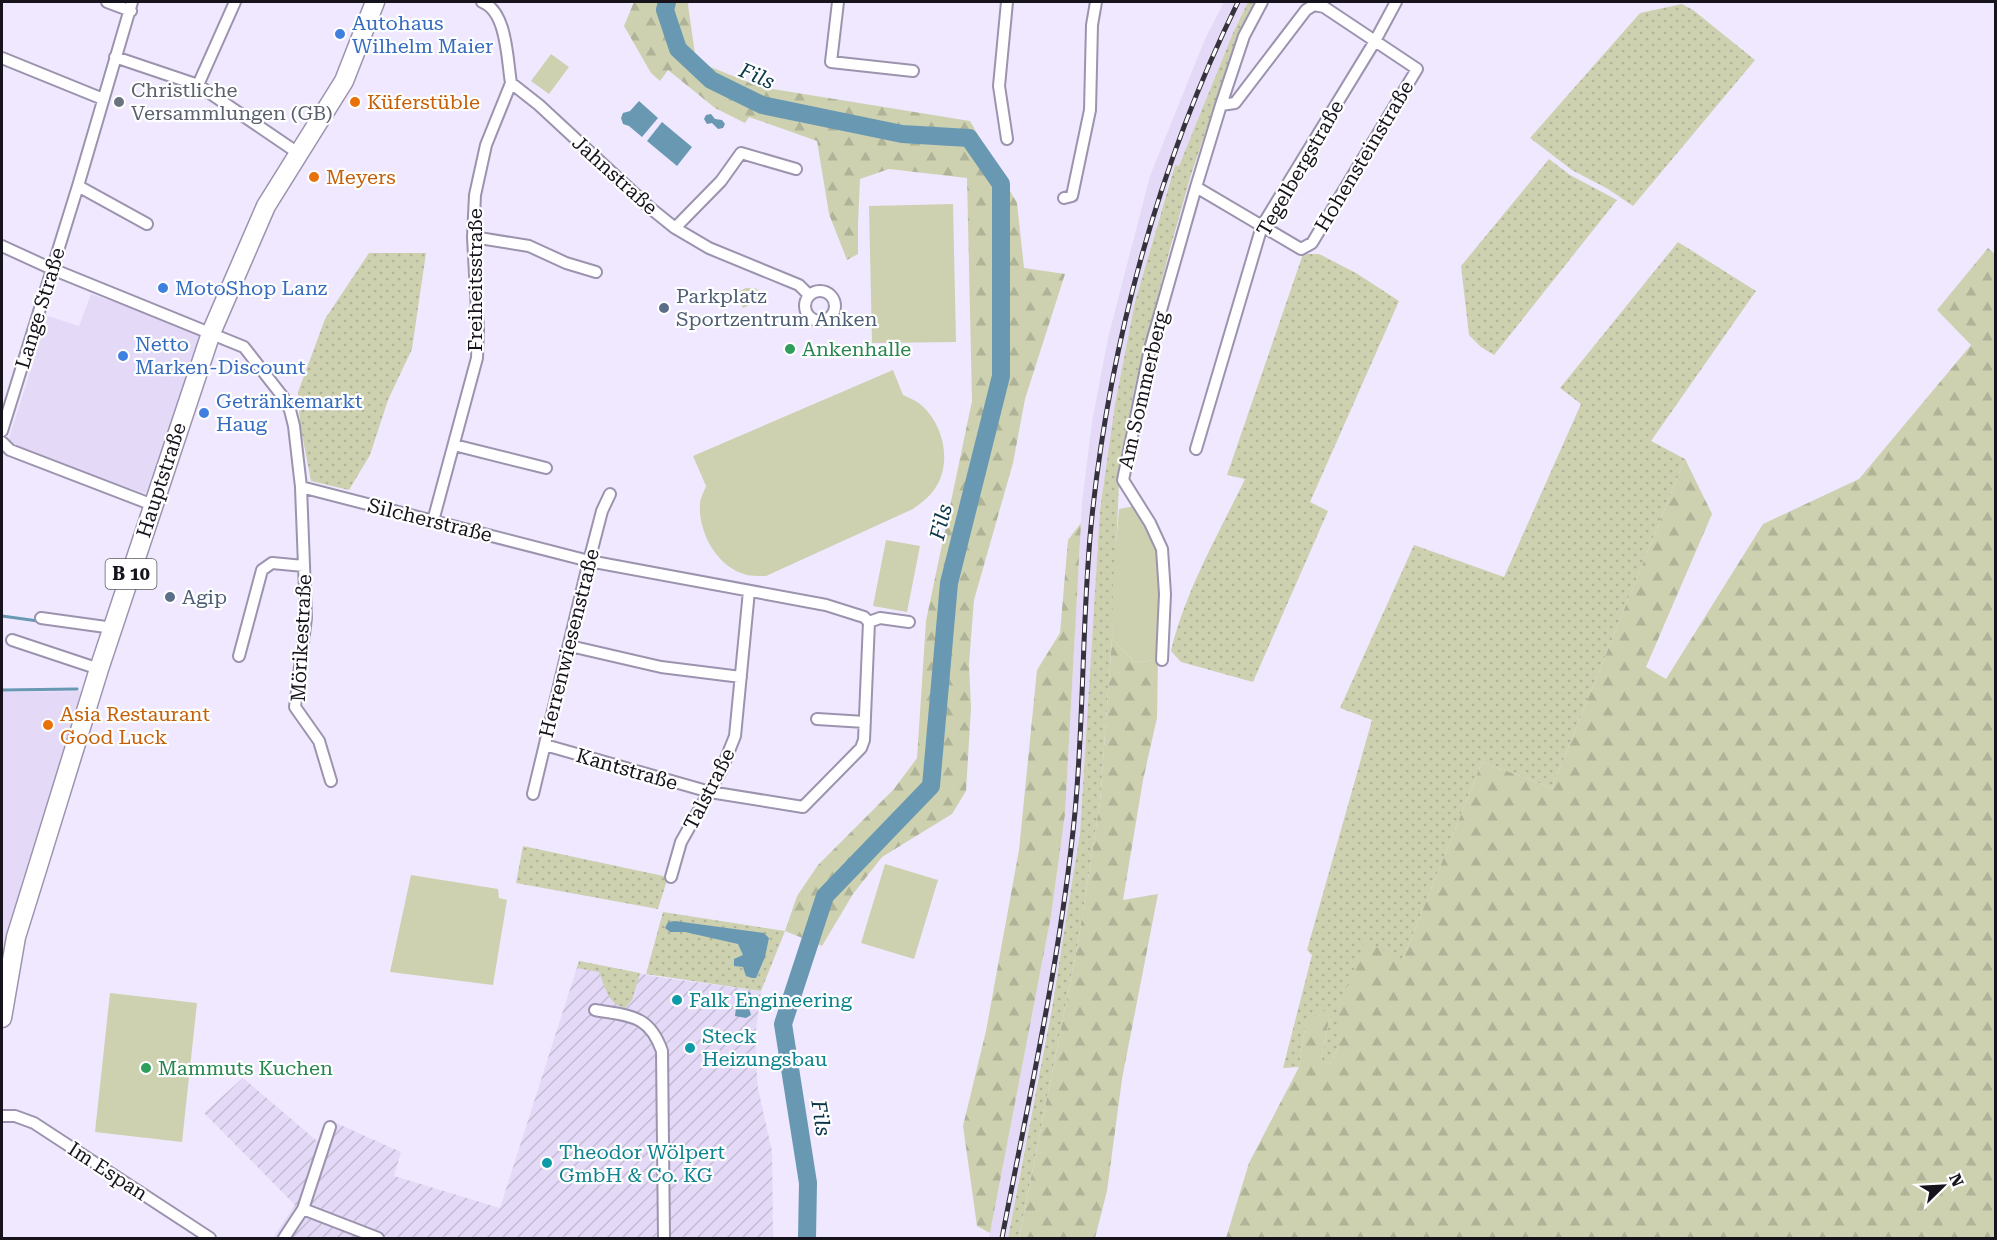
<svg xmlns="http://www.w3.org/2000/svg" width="1997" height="1240" viewBox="0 0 1997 1240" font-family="'Roboto Serif',serif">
<defs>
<pattern id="industrial-furrows" width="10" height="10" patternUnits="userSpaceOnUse" patternTransform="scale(1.5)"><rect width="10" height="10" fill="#e4daf7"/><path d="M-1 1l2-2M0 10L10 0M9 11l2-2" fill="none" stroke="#c3bad3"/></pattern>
<pattern id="grass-dots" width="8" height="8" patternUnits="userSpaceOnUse" patternTransform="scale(1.5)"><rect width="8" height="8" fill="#cdd1b0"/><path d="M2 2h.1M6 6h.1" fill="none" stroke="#afb397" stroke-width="1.8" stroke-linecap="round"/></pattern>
<pattern id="forest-firs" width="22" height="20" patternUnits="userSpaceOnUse" patternTransform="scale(1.5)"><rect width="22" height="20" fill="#cdd1b0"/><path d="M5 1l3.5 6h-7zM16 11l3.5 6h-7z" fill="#afb397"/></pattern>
</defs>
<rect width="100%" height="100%" fill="#efe8ff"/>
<path fill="#e4daf7" d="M1224,2H1248L1233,33L1179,167L1174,165L1135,302L1115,404L1100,510L1080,833L1067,920L1008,1238H989L1051,916L1065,814L1082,503L1092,422L1108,338L1150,176L1205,39Z
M91,294L160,318L200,336L147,494L16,448L8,441L48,316L79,326Z
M81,691L2,954V692Z"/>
<path fill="url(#industrial-furrows)" d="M579,961L658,977L761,991L756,1030V1063L758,1089L772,1151L773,1238H273L295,1205L204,1113L243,1078L317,1141L336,1123L401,1152L394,1176L500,1208Z"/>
<path fill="url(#grass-dots)" d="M1248,2H1255L1239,33L1191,175L1170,249L1136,381L1120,461L1112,639L1100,802L1078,943L1019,1238H1008L1052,1008L1080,833L1100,510L1115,404L1135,302L1175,165L1179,166L1233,33Z
M1682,4L1693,10L1755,60L1633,206L1608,189L1572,170L1530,138L1640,13Z
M1549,159L1570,175L1617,200L1494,355L1481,347L1469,335L1461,266Z
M1678,242L1756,291L1651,441L1685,459L1552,788L1482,762L1403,959L1339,1005V1046L1330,1064L1321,1059L1330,1016L1305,1027L1299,1067L1283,1068L1312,955L1307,950L1372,720L1340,708L1414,545L1504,577L1581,404L1560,388Z
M369,253H426L412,349L388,400L370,455L349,490L311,481L300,424L298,392L325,319Z
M1303,254H1319L1356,273L1399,301L1310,502L1328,511L1253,682L1181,662L1171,651C1185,591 1218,535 1245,479L1227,475Z
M523,846L668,877L658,909L516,883Z
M663,912L785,931L761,991L646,974Z
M579,961L640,973L632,1000L625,1008C608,1004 605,987 599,972L577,968Z"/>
<path fill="url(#forest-firs)" d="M634,2H689L688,5L696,61L760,87L970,121L1017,203L1024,268L1065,274L1025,399L1013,463L974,600L969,664L971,708L966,791L952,814L882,857L853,894L822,946L785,931L797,896L818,865L894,789L917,758L926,621L972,401L967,178L889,169L860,179L858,223V254L847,260L829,214L817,141L749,117L745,123L715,108L668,70L660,81L651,73L624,26Z
M1988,248L1996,255L1995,1238H1226L1249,1163L1299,1067L1305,1027L1321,1009L1330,1016L1321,1059L1330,1064L1339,1046V1005L1365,942L1403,959L1482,762L1552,788L1685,459L1712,514L1646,667L1666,679L1763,524L1859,479L1971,345L1937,310Z
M1081,523L1065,814L1051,916L990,1233L977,1226L963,1126L986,1031L1019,850L1037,670L1060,633L1068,540Z
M1112,639L1136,663L1158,659L1157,718L1143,780L1123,900L1158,894L1122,1079L1107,1191L1095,1238H1019L1078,943L1100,802Z"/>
<path fill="#cdd1b0" d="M551,54L569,67L549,94L531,81Z
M953,204L956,342L872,343L869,206Z
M746,288H755L767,297L743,308L736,293Z
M893,370L903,395C909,398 915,400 920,404C944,424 953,464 934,490C928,498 921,503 913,509L766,576C760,576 752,576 747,575C717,568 698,532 700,504C700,498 704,492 706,486L693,456Z
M1135,506L1158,548L1161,582L1158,659L1136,663L1112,639L1113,580L1119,509Z
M886,540L920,546L907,612L873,606Z
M885,864L938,880L914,959L861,943Z
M411,875L498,889L499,898L507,900L493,985L390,972Z
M110,993L197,1003L182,1142L95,1132Z"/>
<path fill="#6998b3" d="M639,101L658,118L642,137L629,126L623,124L621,118L623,113L630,111Z
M711,114L715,119L722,120L725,124L723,128L718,129L712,123L707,124L704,119L706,115Z
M662,122L692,147L677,166L647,141Z
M675,921L764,933L769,938L765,957L756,978H752L746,976L743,967L734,966V959L743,955L738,944L685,932H670L665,928L668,922Z
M746,991L751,993L749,1008L751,1015L746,1018L735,1016L737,998Z"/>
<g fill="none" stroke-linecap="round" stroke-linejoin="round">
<path stroke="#6998b3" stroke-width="3" d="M2,616L38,621
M2,690L77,689"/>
<path stroke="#6998b3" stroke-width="18" d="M667,2L665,10L678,49L711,80L762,105L902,134L969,138L1001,184V376L949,583L931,786L825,896L783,1024L808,1183L807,1238"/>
<g stroke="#9c93ae" stroke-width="14">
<path id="street" d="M107,2L131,11
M482,2C507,11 507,59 511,83L539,105L649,207L675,228L709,248L799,285L809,295
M838,2L831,62L913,71
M1007,2L999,86L1007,139
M115,57L198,85L298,153
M2,58L103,99
M198,85L235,2
M1221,105L1244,36L1262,2
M78,186L147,224
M1064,198L1072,196L1090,110L1092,25L1096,2
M675,228L721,181L741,153L796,169
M473,237L529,246L566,263L596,272
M2,246L52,269L244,347L283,397L290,410L294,426L301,487L589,561L826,605L864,617L869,622L864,740L861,748L803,807L710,792L545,745
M805 306a15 15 0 1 1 30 0a15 15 0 1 1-30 0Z
M2,431L78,186L132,2
M2,442L10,450L153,505
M454,445L546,468
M1196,449L1262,226L1375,41L1396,2
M301,487L306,618L295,707L319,741L331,781
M433,521L477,358L478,330L473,237L475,195L486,145L511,83
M41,618L113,628
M869,622L880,618L909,622
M12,640L99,669
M570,646L661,667L741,677
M239,656L262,570L272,563L304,566
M1162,660L1165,594L1162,549L1150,523L1123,480L1150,349L1196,187L1301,249L1312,243L1417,69L1324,7L1314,5L1306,10L1235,103L1221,105L1196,187
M817,719L865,722
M533,794L589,561L602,511L610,494
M671,877L681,842L721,771L735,736L749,591
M595,1010C629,1016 649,1014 662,1051L664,1238
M2,1116H15L34,1123L210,1238
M303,1209L378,1238
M284,1238L303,1209L330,1127"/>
</g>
<g stroke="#9c93ae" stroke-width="21">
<path id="primary" d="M2,1018L16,937L35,876L99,669L211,333L266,206L344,81L375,2"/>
</g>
<use href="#street" stroke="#fff" stroke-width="10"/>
<use href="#primary" stroke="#fff" stroke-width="18"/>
<g stroke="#35323d" stroke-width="5">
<path id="rail" d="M1002,1238C1029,1097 1061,956 1075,812C1084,717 1082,621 1091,526C1109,346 1158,165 1238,2"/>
</g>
<use href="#rail" stroke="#fff" stroke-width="3" stroke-dasharray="9" stroke-linecap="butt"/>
</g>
<g fill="#3f7fe0" stroke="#fff" stroke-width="2">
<circle cx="340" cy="34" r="6"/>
<circle cx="163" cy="288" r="6"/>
<circle cx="123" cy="356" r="6"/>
<circle cx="204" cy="413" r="6"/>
</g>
<circle fill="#6b7280" stroke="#fff" stroke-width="2" cx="119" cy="102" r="6"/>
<g fill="#e8710a" stroke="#fff" stroke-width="2">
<circle cx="355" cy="102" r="6"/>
<circle cx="314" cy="177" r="6"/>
<circle cx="48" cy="725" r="6"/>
</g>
<g fill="#5c6f8a" stroke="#fff" stroke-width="2">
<circle cx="664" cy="308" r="6"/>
<circle cx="170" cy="597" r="6"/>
</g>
<g fill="#2e9e5b" stroke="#fff" stroke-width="2">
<circle cx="790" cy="349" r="6"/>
<circle cx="146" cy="1068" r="6"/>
</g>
<g fill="#0f9aa8" stroke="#fff" stroke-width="2">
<circle cx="677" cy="1000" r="6"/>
<circle cx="690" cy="1048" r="6"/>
<circle cx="547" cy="1163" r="6"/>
</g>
<g text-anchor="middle" stroke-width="4.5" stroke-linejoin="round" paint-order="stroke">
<rect fill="#fff" stroke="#5c5a60" stroke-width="1.5" x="105.5" y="559" width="51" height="30" rx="4.5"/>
<g font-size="18" font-weight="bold" fill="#16131c">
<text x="131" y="580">B 10</text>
</g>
<g font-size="20" fill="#366cbe" stroke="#fff" text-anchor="start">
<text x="352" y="30">Autohaus<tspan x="352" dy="23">Wilhelm Maier</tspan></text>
<text x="175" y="295">MotoShop Lanz</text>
<text x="135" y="351">Netto<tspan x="135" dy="23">Marken-Discount</tspan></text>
<text x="216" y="408">Getränkemarkt<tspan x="216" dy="23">Haug</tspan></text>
</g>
<g font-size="20" fill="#5b616d" stroke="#fff" text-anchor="start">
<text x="131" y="97">Christliche<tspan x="131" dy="23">Versammlungen (GB)</tspan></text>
</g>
<g font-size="20" fill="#c56008" stroke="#fff" text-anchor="start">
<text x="367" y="109">Küferstüble</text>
<text x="326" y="184">Meyers</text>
<text x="60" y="721">Asia Restaurant<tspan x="60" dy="23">Good Luck</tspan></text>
</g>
<g font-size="20" fill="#16131c" stroke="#fff">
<text transform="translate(1364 156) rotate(-59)" y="7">Hohensteinstraße</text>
<text transform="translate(1300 168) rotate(-60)" y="7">Tegelbergstraße</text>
<text transform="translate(615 175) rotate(42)" y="7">Jahnstraße</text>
<text transform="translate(475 280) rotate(-90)" y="7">Freiheitsstraße</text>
<text transform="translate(40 308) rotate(-73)" y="7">Lange Straße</text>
<text transform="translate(1143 390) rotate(-77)" y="7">Am Sommerberg</text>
<text transform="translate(161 480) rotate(-72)" y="7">Hauptstraße</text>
<text transform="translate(430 520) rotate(14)" y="7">Silcherstraße</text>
<text transform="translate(301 638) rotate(-87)" y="7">Mörikestraße</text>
<text transform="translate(569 643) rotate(-76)" y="7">Herrenwiesenstraße</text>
<text transform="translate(627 769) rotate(16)" y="7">Kantstraße</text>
<text transform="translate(709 789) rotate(-63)" y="7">Talstraße</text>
<text transform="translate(108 1171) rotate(33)" y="7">Im Espan</text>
</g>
<g font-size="20" fill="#4e5e75" stroke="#fff" text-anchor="start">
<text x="676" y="303">Parkplatz<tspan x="676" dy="23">Sportzentrum Anken</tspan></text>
<text x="182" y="604">Agip</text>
</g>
<g font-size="20" fill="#27864d" stroke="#fff" text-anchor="start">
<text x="802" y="356">Ankenhalle</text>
<text x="158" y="1075">Mammuts Kuchen</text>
</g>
<g font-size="20" fill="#0d838f" stroke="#fff" text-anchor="start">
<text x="689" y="1007">Falk Engineering</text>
<text x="702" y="1043">Steck<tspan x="702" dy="23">Heizungsbau</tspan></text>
<text x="559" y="1159">Theodor Wölpert<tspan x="559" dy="23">GmbH &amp; Co. KG</tspan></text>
</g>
<g font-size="21" font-style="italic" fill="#0c364a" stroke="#fff">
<text transform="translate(757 76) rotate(23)" y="7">Fils</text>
<text transform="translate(941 522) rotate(-76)" y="7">Fils</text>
<text transform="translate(821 1118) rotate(81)" y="7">Fils</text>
</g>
</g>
<rect width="1997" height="1240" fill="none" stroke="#16131c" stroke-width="6"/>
<g transform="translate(1943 1186) rotate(66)" stroke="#ffffff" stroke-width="4.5" paint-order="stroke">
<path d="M0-4.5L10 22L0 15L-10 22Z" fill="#16131c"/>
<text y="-9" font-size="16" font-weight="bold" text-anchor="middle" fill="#16131c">N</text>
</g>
</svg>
